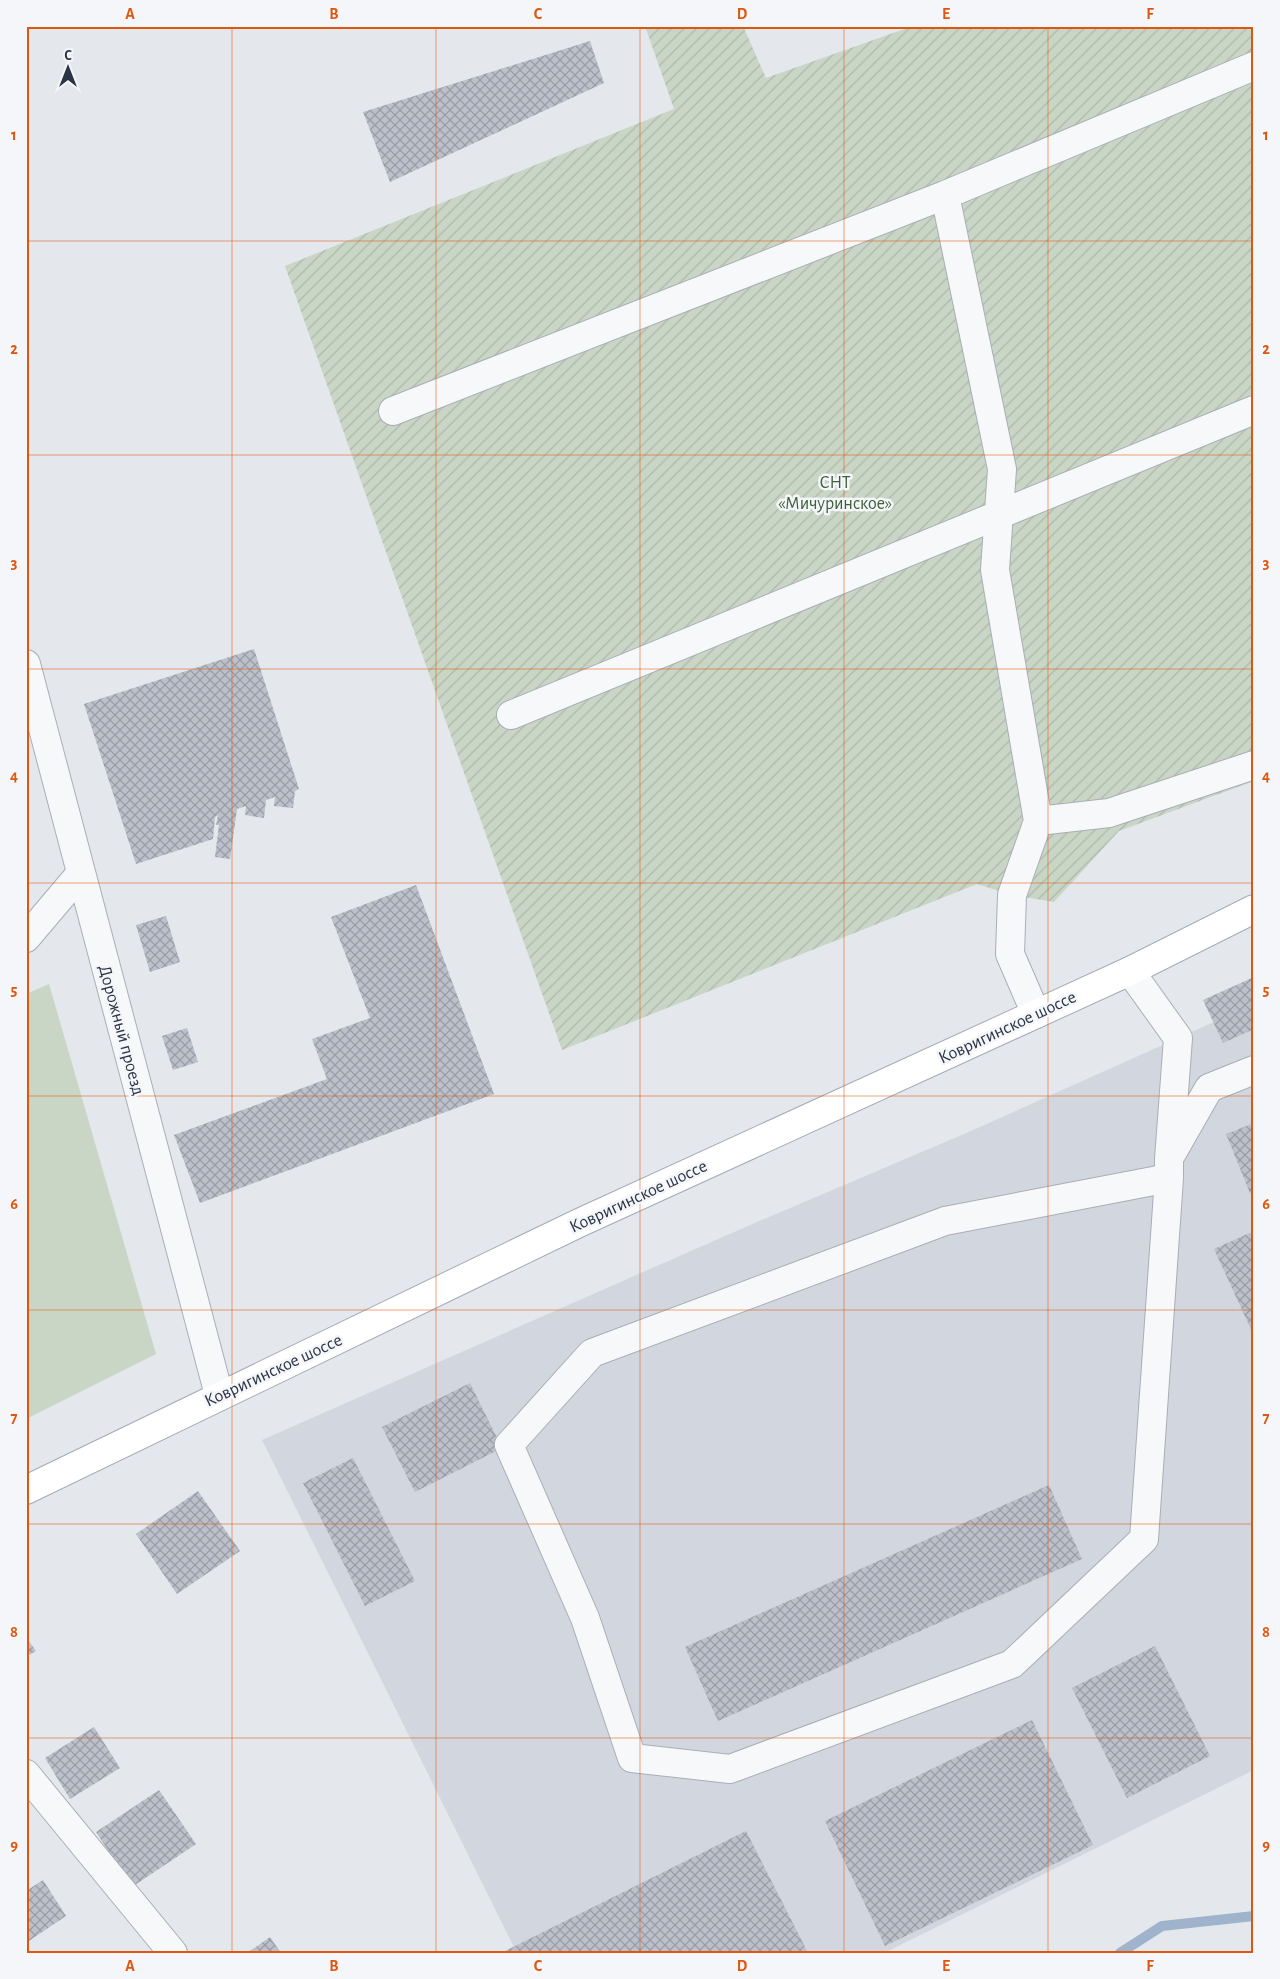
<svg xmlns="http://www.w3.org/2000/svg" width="1280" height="1979" viewBox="0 0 1280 1979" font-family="'Alegreya Sans',sans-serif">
<defs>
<pattern id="garden-furrows" width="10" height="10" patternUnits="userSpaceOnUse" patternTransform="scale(1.25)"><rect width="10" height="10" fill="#c9d6c5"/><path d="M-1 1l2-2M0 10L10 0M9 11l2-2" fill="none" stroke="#adb8ab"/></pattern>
<pattern id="building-cross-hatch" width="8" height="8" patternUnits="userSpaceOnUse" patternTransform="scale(1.25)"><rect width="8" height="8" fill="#bbc0ca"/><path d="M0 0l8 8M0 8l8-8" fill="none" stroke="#989da6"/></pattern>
</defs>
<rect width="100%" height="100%" fill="#e4e7ec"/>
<path fill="#d2d6de" d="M1254,1004V1768L1250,1772L884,1953H517L262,1440L750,1225L971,1131Z"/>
<path fill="#c9d6c5" d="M49,984L156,1354L26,1419V994Z"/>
<path fill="url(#garden-furrows)" d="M645,26H743L766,78L913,26H1254V781L1119,831L1054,902L1012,895L977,884L562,1050L285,266L674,109Z"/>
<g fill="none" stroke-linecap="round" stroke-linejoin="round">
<path stroke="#9fb4cc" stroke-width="10" d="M1120,1953L1162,1926L1254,1916"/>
</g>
<path fill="url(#building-cross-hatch)" d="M590,41L604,83L390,182L363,112Z
M254,649L299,789L295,791L293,808L274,806L275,797L266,800L264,818L245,815L246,806L237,809L230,859L215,857L219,825H216L218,815L215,817L213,839L136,864L84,704Z
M416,885L494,1094L200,1203L174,1135L327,1079L312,1039L370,1018L331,917Z
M166,916L180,962L150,972L136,925Z
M1254,977V1029L1223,1043L1203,1000Z
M187,1028L198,1062L173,1070L162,1036Z
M1254,1123V1191L1250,1193L1226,1134Z
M1254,1231V1336L1214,1249Z
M470,1383L502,1448L415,1492L382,1427Z
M353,1458L415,1581L365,1606L303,1483Z
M1049,1485L1082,1559L718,1721L685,1647Z
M198,1491L240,1551L177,1594L136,1534Z
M26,1637L36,1651L26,1657Z
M1155,1646L1210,1756L1127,1798L1072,1688Z
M1032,1720L1093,1845L885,1946L825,1821Z
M94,1727L120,1768L70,1799L45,1758Z
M159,1790L196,1844L132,1887L96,1832Z
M746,1831L808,1953H501Z
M43,1880L66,1916L26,1943V1891Z
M270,1937L281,1953H247Z"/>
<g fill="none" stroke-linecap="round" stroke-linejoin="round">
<g stroke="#a9aeb7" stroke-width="30">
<path id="minor" d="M945,195L1002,469L995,570L1038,821L1012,895L1010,954L1036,1014
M393,411L945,195L1254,66
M26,664L219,1395
M511,715L1254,410
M1038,821L1109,813L1254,765
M26,938L81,873
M1130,971L1178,1038L1169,1159V1178L1144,1539L1012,1664L730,1769L632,1758L585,1618L509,1445L592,1353L945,1221L1169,1178
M1172,1153L1209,1088L1254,1070
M26,1774L173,1953"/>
</g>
<g stroke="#a3abb8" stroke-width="30">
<path id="major" d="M26,1490L579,1223L1130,971L1254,909"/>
</g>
<use href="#minor" stroke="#f7f8fa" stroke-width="28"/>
<use href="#major" stroke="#fff" stroke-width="28"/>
</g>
<path fill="none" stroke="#df570f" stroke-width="1" stroke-opacity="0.55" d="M232,26V1953M436,26V1953M640,26V1953M844,26V1953M1048,26V1953M26,241H1254M26,455H1254M26,669H1254M26,883H1254M26,1096H1254M26,1310H1254M26,1524H1254M26,1738H1254"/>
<g text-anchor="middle" stroke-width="5" stroke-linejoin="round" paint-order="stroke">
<g font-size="18" fill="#3f6138" stroke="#f4f6f9">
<text x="835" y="488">СНТ<tspan x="835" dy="21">«Мичуринское»</tspan></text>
</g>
<g font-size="18" fill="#2b3445" stroke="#f4f6f9">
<text transform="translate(1007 1027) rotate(-25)" y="6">Ковригинское шоссе</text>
<text transform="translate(122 1030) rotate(75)" y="6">Дорожный проезд</text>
<text transform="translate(638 1196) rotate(-25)" y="6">Ковригинское шоссе</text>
<text transform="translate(273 1370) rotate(-25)" y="6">Ковригинское шоссе</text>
</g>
</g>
<rect width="1280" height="1979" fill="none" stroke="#f4f6f9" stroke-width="55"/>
<g transform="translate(68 68)" stroke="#f4f6f9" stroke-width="4" paint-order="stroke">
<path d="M0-4L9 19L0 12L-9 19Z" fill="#2b3445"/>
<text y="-8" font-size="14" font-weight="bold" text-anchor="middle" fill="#2b3445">С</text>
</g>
<rect x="28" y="28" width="1224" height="1924" fill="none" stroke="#df570f" stroke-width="2"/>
<g font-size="16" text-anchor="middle" font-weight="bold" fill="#df570f">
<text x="130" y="19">A</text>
<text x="334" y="19">B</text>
<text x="538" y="19">C</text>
<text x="742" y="19">D</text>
<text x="946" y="19">E</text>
<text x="1150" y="19">F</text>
<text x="14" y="140">1</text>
<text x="1266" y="140">1</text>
<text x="14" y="354">2</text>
<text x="1266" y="354">2</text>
<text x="14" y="568">3</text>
<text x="1266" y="568">3</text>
<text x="14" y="781">4</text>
<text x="1266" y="781">4</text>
<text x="14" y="995">5</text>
<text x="1266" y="995">5</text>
<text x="14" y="1209">6</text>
<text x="1266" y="1209">6</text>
<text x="14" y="1423">7</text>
<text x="1266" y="1423">7</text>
<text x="14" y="1637">8</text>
<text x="1266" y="1637">8</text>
<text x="14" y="1850">9</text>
<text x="1266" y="1850">9</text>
<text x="130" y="1971">A</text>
<text x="334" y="1971">B</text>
<text x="538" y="1971">C</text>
<text x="742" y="1971">D</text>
<text x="946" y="1971">E</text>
<text x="1150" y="1971">F</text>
</g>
</svg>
